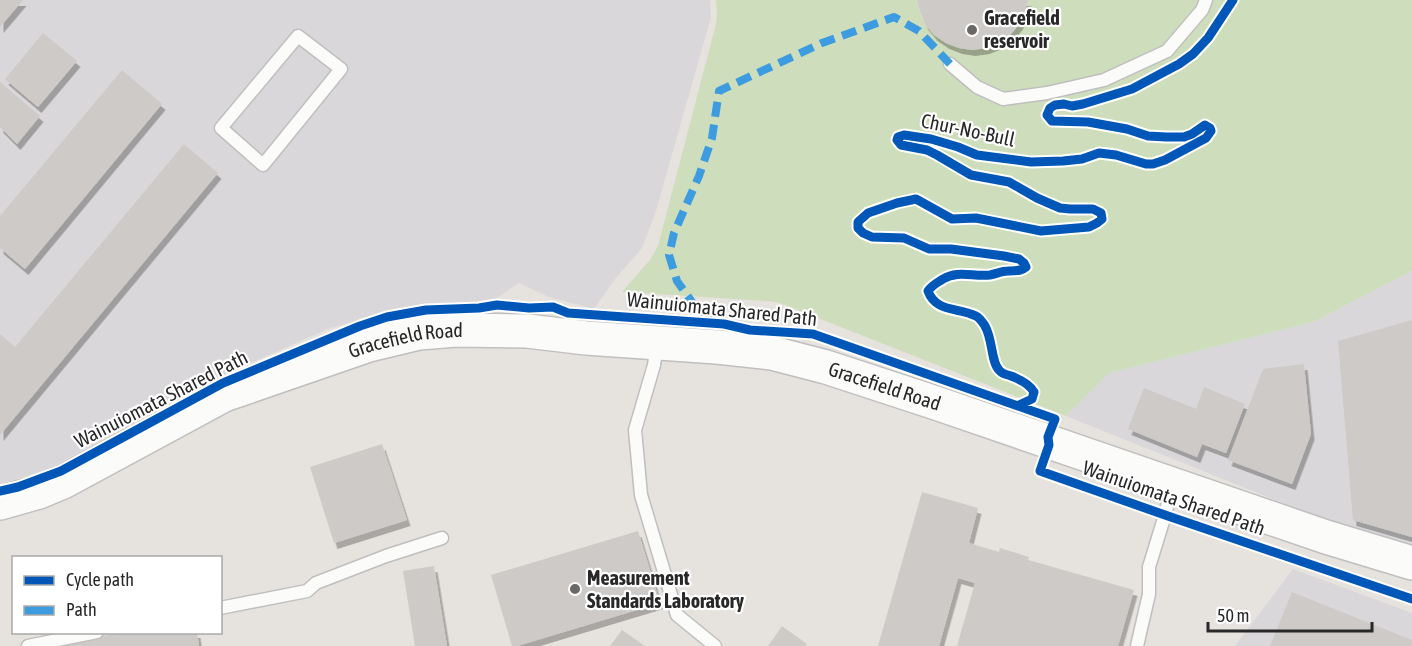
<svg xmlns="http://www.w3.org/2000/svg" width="1412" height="646" viewBox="0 0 1412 646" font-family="'Asap Condensed',sans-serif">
<defs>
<filter id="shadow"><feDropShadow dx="3.5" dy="6" stdDeviation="0" flood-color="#0004"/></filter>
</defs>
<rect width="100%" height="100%" fill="#e6e2de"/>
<path fill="#d9d7d9" d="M0,0H710L711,17L656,211L642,248L615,279L594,309L549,297L519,283L495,299L397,311L330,328L214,379L46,470L0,484Z
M1412,271V555L1066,416L1109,373L1313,322Z
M1293,569L1412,613V646H1235Z"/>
<path fill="#ceddbb" d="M716,0H917C919,8 920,15 924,22C927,27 933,31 937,35C962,57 999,53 1018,26C1023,18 1026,9 1028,0H1412V271L1313,322L1109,373L1066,416L780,303L768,301L622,292L650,260L658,246L716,24L717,14Z"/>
<path fill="#cdcac8" filter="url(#shadow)" d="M0,0H23L0,27Z
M917,0H1028L1025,12L1019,24L1010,35L999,43L986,48L972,50L959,48L946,43L934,35L925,24L920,12Z
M43,33L77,61L38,107L5,79Z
M122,70L162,104L25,269L0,248V216Z
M0,82L40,116L17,144L0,127Z
M184,144L218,173L0,435V334L15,347Z
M1412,320V537L1353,520L1338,341Z
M1304,364L1311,434L1292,484L1228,460L1263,369Z
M1204,387L1245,404L1226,453L1202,444L1197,457L1128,429L1144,388L1196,409Z
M382,444L407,520L334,543L310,467Z
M922,492L978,508L969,543L999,552L1000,548L1029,557L1028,560L1134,590L1118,646H957L975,583L958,578L939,646H878Z
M638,531L660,603L517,646H512L491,575Z
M434,566L447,646H415L403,571Z
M1292,592L1412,640V646H1270Z
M782,626L807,644L805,646H768Z
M622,630L645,646H610Z
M126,632H197L199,646H50V645Z"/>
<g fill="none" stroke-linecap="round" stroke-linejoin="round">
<g stroke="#c0bfbf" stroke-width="15">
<path id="lane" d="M298,36L341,69L263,165L221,128Z
M950,64L977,87L1003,99L1047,93L1104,80L1167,51L1202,10L1206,0
M657,344L654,365L635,430L641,495L677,615L715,646
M220,608L307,591L316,583L386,556L442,538
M28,646L97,632
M1137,646L1149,594V567L1165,515L1172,485"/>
</g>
<g stroke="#c0bfbf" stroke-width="36">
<g id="secondary">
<path id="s1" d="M0,503L39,492L63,482L224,395L369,345L419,333L456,330L527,331L586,338L717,347L772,353L826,367L936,403L1326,537L1412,563"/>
</g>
</g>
<use href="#lane" stroke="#fbfbfa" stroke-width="12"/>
<use href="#secondary" stroke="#fbfbfa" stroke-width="33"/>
<path stroke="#3d9ce0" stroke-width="8" stroke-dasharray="15 8" stroke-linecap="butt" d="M716,320L697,309L677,281L669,255L674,233L699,176L712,138L719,91L822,43L894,17L919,31L950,64"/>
<g stroke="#fff" stroke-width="13">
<path id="cycleway" d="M1019,405L1032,399L1034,392C1030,385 1019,379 1011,376C1006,374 1003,375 999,370C991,362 993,340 985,326C983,323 980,318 976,316C959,307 936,313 928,291C932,285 937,283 943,279C958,270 973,277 990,275C996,274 1002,271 1008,271C1016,270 1020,272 1026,267L1024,263L1019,259L1004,256L951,249H929L904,238L872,237L863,233L858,228V222L868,213L897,203L916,199L952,219L976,218L1041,231L1089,227L1097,223L1102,219L1101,213L1093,209H1070L1060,208L1037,198L1009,182L971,175L937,155L927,150L901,145L897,140L898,137L904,135L931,139L958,147L977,155L1031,162L1063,161L1082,159L1099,153L1116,155L1146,164H1153L1165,160L1206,138L1211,131L1210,128L1205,125L1192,134L1184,137H1166L1148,136L1127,129L1088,122L1052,121L1047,115L1050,108L1055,105L1064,104L1072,106L1083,104L1132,89L1179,64L1193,54L1208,38L1233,0
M0,491L18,487L61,471L223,383L360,326L387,317L426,310L479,308L497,305L529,308L553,307L568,313L724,324L750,330L813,334L1055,419L1048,437L1049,445L1040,471L1165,515L1412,599"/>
</g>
<use href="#cycleway" stroke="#0057b8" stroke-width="9"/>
</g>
<g fill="#6a6968" stroke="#fff" stroke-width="2">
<circle cx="972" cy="30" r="6"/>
<circle cx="575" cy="589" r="6"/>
</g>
<g text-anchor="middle" stroke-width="4.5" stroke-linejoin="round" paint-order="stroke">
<g font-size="20" font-weight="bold" fill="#282828" stroke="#fff" text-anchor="start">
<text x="984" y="25">Gracefield<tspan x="984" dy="23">reservoir</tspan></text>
<text x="587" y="585">Measurement<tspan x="587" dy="23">Standards Laboratory</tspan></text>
</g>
<g font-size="20" fill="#282828" stroke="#fff">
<text transform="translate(968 130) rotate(12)" y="7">Chur-No-Bull</text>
<text transform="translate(722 309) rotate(6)" y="7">Wainuiomata Shared Path</text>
<text dy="7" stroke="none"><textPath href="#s1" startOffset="440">Gracefield Road</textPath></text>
<text dy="7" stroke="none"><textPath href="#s1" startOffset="926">Gracefield Road</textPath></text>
<text transform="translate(161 399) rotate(-27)" y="7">Wainuiomata Shared Path</text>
<text transform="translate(1174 498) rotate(19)" y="7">Wainuiomata Shared Path</text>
</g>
</g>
<rect x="12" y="556" width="210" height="78" fill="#ffffff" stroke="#a9a9a9" stroke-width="1.5"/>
<rect x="24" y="576" width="30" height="9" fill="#0057b8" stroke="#a9a9a9" stroke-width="1.5"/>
<text x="66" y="586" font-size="18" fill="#282828">Cycle path</text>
<rect x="24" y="606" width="30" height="9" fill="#3d9ce0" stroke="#a9a9a9" stroke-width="1.5"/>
<text x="66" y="616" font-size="18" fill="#282828">Path</text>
<path d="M1208 622v9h164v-9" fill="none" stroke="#282828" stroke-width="3"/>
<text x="1217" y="622" font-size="18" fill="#282828" stroke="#ffffff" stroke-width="4.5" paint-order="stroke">50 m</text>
</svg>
